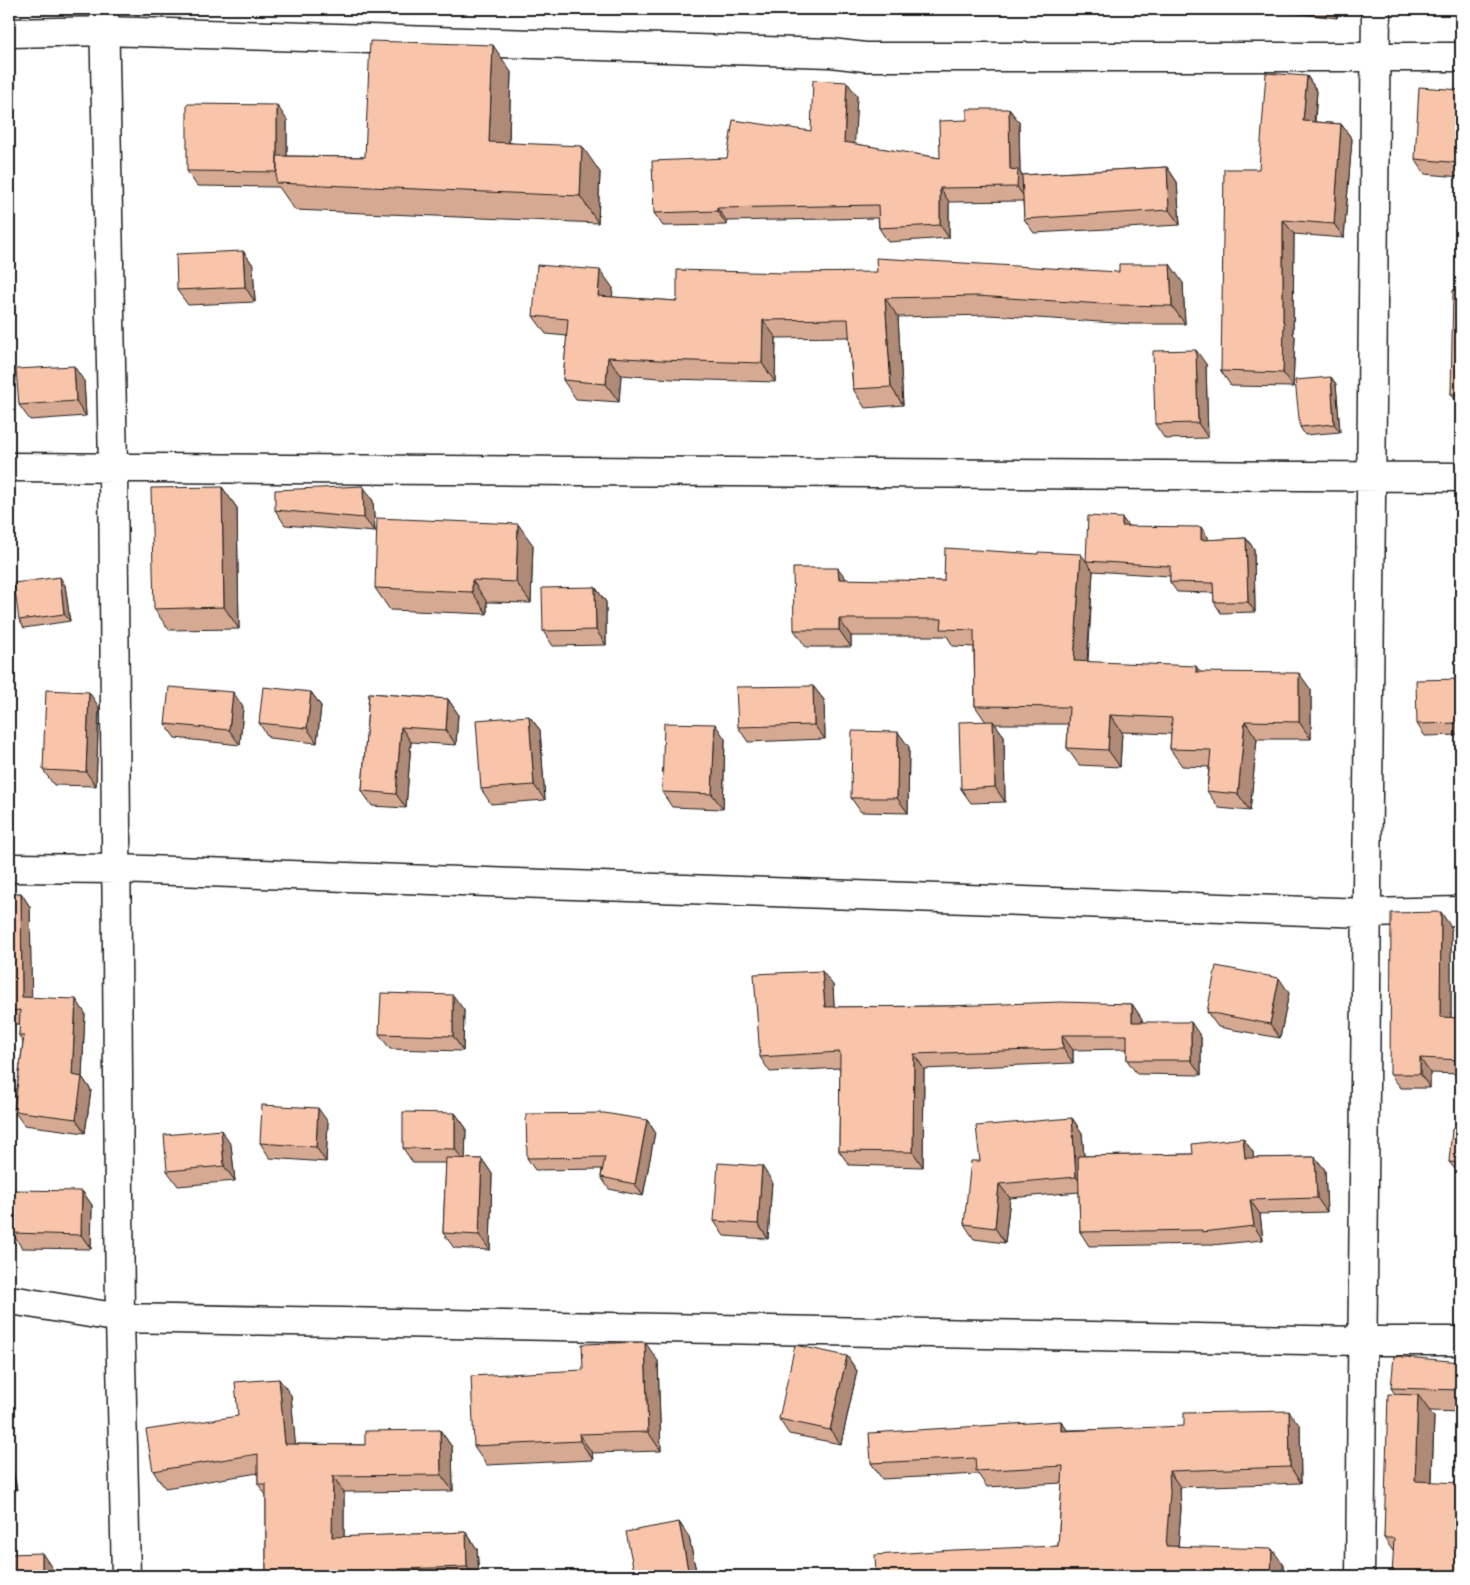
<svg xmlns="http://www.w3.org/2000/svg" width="1470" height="1585" viewBox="0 0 1470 1585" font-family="'Gochi Hand',sans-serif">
<rect width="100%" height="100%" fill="#fff"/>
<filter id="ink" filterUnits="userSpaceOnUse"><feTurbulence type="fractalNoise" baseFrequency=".02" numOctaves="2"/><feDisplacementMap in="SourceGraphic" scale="10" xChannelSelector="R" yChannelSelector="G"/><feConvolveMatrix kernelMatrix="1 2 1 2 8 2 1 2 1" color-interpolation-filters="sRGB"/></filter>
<g filter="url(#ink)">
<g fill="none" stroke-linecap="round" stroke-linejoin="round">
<g stroke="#1c1c1c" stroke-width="31">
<path id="minor" d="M104,9L113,467L120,1318L126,1576
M9,33L104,31L831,53L865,57H1461
M9,467L1461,477
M9,868L117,869L1366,913L1461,911
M9,1302L17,1301L120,1318L1363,1341H1461
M1360,1576L1376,9"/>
</g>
<use href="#minor" stroke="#fff" stroke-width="28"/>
</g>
<path fill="#d6a992" stroke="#1c1c1c" d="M1283,9H1338L1337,18L1285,12Z
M511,72L509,142L600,172L598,223L295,210L279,187L197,186L187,171L287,120V156L365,157Z
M1307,76L1317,91L1315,122L1341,124L1352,139L1344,238L1294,234L1293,334L1295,336L1293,387L1231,386L1221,371L1259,169Z
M1461,90V177L1425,174L1415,159Z
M857,96L854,144L940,158L967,120L1009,109L1019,122L1020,172L1022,175L1167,167L1177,182L1180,225L1034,233L1024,219L1023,201L949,202V238L888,242L879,228L878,218L727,221V225L663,226L654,213L727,158L811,131Z
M9,165L13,171L12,205H9Z
M243,251L253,265L255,302L188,305L177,290Z
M1183,283L1185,324H1132L989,315L898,317L903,405L865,408L853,389L849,337L776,338L775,382L672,379L621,375L619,402L576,399L563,380L567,336L546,334L533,316L613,288L612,297L677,301Z
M1461,291V408L1451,394Z
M1206,364L1208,438L1165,439L1155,424Z
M1331,377L1336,384L1340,432L1305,435L1300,427Z
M84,381L86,416L30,420L19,405Z
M363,486L373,501L375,532L285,525L275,510Z
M222,487L237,508L239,629L169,630L154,609Z
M1122,518L1128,526L1208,537V540L1246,538L1254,549L1255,612L1221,613L1214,602V593L1177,592L1170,582V576L1093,571L1088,662L1200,672L1311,690V739H1257L1250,811L1219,808L1207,791L1209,767L1182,766L1170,749L1171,734L1122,732L1120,767L1079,765L1067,748L1068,724H995L1004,736L1005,802L971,803L961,789L986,722L975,706L974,647L953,646L947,636H851V647H806L794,630L847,580L944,581L1086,561Z
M533,545L531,603L487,602V614L390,610L375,588Z
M65,585L70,621L24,628L19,620Z
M595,587L606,602V645L553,646L543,631Z
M1461,679V735L1425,736L1417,724Z
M813,686L824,700L825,739L748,742L738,727Z
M311,692L321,706L317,743L269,738L259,723Z
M369,693L448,699L458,714L456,745L411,742L406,808L372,806L362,791Z
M99,707L96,786L54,785L43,770Z
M243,707L240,745L175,738L165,724Z
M529,716L540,730L545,800L491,804L481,789Z
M725,739L723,809L672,807L662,792Z
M909,747L908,813L861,812L851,798Z
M21,893L30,907L31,997L85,1013L82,1077L91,1090L85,1133L24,1125L14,1111L23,1042L19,1036L20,1024H9V894Z
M1451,927V1018H1461V1074L1430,1073V1088H1401L1390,1074Z
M833,985L834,1007L947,1006L1132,1004L1142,1019V1022L1201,1037V1075L1137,1074L1127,1060V1049L1073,1050V1063L924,1069L923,1167L849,1165L839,1151L840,1068L770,1072L760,1057Z
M1289,993L1280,1038L1218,1027L1207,1012Z
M464,1010L463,1051L390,1049L379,1034Z
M455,1113L466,1128L465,1159H482L492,1174L490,1250L454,1248L443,1233L446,1163H413L403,1148Z
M1072,1118L1082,1133L1084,1156L1193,1154L1253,1152V1158L1315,1157L1325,1170L1327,1212L1260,1214L1263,1240L1212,1245L1211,1244L1089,1246L1080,1232L1079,1192L1010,1198L1005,1243L974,1239L964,1224L980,1161Z
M647,1120L655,1132L643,1196L609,1189L601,1177L602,1169L535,1170L527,1158Z
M328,1122L326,1162L270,1158L260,1143Z
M1461,1130V1170L1455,1169L1449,1162Z
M231,1145L235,1181L178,1186L167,1171Z
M772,1181L768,1239L724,1236L714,1221Z
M82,1191L92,1205L91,1249L22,1248L12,1233Z
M847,1356L857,1371L841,1444L789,1434L779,1419Z
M658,1361L661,1451L592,1453L593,1460L487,1465L474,1446L583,1370Z
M1461,1362V1412L1429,1411L1434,1417L1432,1481L1393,1551L1384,1538L1395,1394L1391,1388Z
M291,1395L295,1444L365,1445L440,1430L452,1447L453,1491L344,1492V1537L466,1532L477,1549L479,1576H208L267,1575L266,1573V1495L258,1484V1473L165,1488L153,1471L238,1416Z
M1061,1421L1067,1430L1300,1426L1301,1483L1180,1487L1181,1509L1178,1546L1283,1564V1576H876L1058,1546L1062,1483L987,1487L978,1474L882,1479L871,1463Z
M9,1453L10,1456L17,1490H9Z
M679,1522L689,1537L697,1576H635Z"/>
<path fill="#ae8a77" stroke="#1c1c1c" d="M1331,9H1338L1337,18Z
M493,45L511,72L508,168L489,142Z
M1307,76L1317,91L1313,136L1303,121Z
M847,82L857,96L854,156L844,142Z
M277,105L287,120V184L277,172Z
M1009,109L1019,122L1020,172L1028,184L1027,201L1017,187L1010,169Z
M1341,124L1352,139L1344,238L1334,224Z
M582,146L600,172L598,223L580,196Z
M9,165L13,171L12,205L9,199Z
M1167,167L1177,182L1180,225L1169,210Z
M940,188L949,202V238L940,225Z
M717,208L727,221V225L717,211Z
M1283,220L1294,234L1293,334L1295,336L1293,387L1283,373Z
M243,251L253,265L255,302L245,287Z
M1170,264L1183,283L1185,324L1172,306Z
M600,270L613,288L611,314L598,296Z
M885,298L898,317L903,405L891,387Z
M763,320L776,338L775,382L762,363Z
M1196,350L1206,364L1208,438L1198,423Z
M608,357L621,375L619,402L606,384Z
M74,366L84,381L86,416L76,401Z
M1331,377L1336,384L1340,432L1334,424Z
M363,486L373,501L375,532L364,518Z
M222,487L237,508L239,629L224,607Z
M1122,518L1130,528L1122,526Z
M518,524L533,545L531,603L516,582Z
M1201,527L1208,537V550L1201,540Z
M1246,538L1254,549L1255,612L1248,602Z
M1081,554L1093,571L1086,678L1074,661Z
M838,568L851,585L839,579Z
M60,577L65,585L70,621L64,614Z
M472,580L487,602V614L472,592Z
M595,587L606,602V645L596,630Z
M839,619L851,636V647L839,630Z
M1196,666L1208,684L1196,672Z
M1299,673L1311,690V739L1299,722Z
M813,686L824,700L825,739L814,725Z
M89,692L99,707L96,786L86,772Z
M233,692L243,707L240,745L229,730Z
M311,692L321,706L317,743L307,728Z
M448,699L458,714L456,745L446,730Z
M1110,715L1122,732L1120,767L1108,750Z
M529,716L540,730L545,800L534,785Z
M993,721L1004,736L1005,802L995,787Z
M1245,721L1257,739L1250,811L1238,794Z
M715,724L725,739L723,809L712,794Z
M401,727L411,742L406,808L396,794Z
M898,732L909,747L908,813L897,798Z
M21,893L30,907L32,1010L22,997Z
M1441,912L1451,927V1032L1440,1017Z
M822,971L833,985L835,1021L825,1007Z
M1279,978L1289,993L1280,1038L1270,1024Z
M453,995L464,1010L463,1051L453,1036Z
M76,999L85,1013L82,1077L91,1090L85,1133L76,1119L72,1075Z
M1132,1004L1142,1019V1037L1132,1022Z
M1191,1022L1201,1037V1075L1191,1060Z
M1062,1035L1073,1050V1063L1063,1049Z
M914,1054L924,1069L923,1167L913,1152Z
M1420,1058L1430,1073V1088L1420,1074Z
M318,1108L328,1122L326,1162L316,1147Z
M455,1113L466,1128L465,1164L455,1149Z
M1072,1118L1082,1133L1087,1191L1076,1177Z
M647,1120L655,1132L643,1196L635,1184Z
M221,1130L231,1145L235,1181L224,1166Z
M1243,1138L1253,1152L1255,1171L1245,1158Z
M1315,1157L1325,1170L1327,1212L1317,1198Z
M482,1159L492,1174L490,1250L479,1235Z
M762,1166L772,1181L768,1239L758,1224Z
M999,1184L1010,1198L1005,1243L995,1228Z
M82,1191L92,1205L91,1249L81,1235Z
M1250,1200L1260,1214L1263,1240L1254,1226Z
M645,1342L658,1361L661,1451L648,1432Z
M847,1356L857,1371L841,1444L830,1430Z
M279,1379L291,1395L297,1461L285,1444Z
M1418,1395L1434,1417L1431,1503L1415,1481Z
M1289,1411L1300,1426L1301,1483L1290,1467Z
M1061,1421L1072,1437L1061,1431Z
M440,1430L452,1447L453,1491L441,1475Z
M579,1434L592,1453L593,1460L580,1441Z
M9,1453L10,1456L17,1490L9,1479Z
M1169,1471L1180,1487L1181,1509L1177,1562L1166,1546Z
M333,1476L344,1492V1554L332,1537Z
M679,1522L689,1537L697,1576H693L688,1570Z
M466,1532L477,1549L479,1576H474L467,1567Z
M1272,1549L1283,1564V1576H1271Z
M42,1553L52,1568V1576H42Z
M398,1569L403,1576H399Z"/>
<path fill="#f9c5aa" stroke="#1c1c1c" d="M370,41L493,45L489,142L582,146L580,196L276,183L277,156L365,157Z
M1266,73L1307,76L1303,121L1341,124L1334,224L1283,220V322H1284L1283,373L1221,371L1224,169H1259Z
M813,80L847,82L844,142L940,158L939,121L967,120V109H1009L1010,169L1018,170L1017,187L940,188V225L879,228L878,205L717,208V211L654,213L652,161L727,158L733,120L811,131Z
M1419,87L1461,90V163L1415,159Z
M187,104L277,105V172L187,171Z
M1167,167L1169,210L1024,219L1022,175Z
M243,251L245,287L177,290L176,254Z
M876,258L1119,272V264H1170L1172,306L1119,305L976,296L885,298L891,387L853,389L848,319L763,320L762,363L659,360L608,357L606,384L563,380L568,319L533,316L537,265L600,270L598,296L677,301V270L784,273L877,272Z
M1453,290L1461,291V394H1451Z
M1196,350L1198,423L1155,424L1153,351Z
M74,366L76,401L19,405L16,369Z
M1331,377L1334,424L1300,427L1295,380Z
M363,486L364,518L275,510V490Z
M222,487L224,607L154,609L151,488Z
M1088,516L1122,518V526L1201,527V540L1246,538L1248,602H1214L1213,583L1170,582V566L1086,561Z
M377,518L518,524L516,582L472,580V592L375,588Z
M945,548L1038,554V552L1081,554L1074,661L1196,666V672L1299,673V722L1245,721L1238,794L1207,791L1211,750L1170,749L1172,718L1110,715L1108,750L1067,748L1069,707L975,706L974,630L941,629L942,619H839V630H794L793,568H838L839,579L944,581Z
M60,577L64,614L19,620L14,583Z
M595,587L596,630L543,631L542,588Z
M1461,679V723L1417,724L1416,680Z
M813,686L814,725L738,727L736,687Z
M169,687L233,692L229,730L165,724Z
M263,687L311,692L307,728L259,723Z
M46,690L89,692L86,772L43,770Z
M369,693L448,699L446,730L401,727L396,794L362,791Z
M529,716L534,785L481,789L476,720Z
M993,721L995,787L961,789L959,722Z
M664,723L715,724L712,794L662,792Z
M852,731L898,732L897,798H851Z
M21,893L22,997L76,999L72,1075L82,1077L76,1119L14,1111L24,1036H19L20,1010L9,1011V894Z
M1441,912L1440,1017L1461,1018V1060L1420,1058V1074H1390L1391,913Z
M1216,966L1279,978L1270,1024L1207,1012Z
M822,971L825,1007L947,1006L1061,1002L1132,1004V1022H1191V1060H1127V1035H1062L1063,1049L914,1054L913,1152L839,1151L840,1052L760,1057L754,974Z
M381,993L453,995V1036L379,1034Z
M262,1105L318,1108L316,1147L260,1143Z
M403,1112L455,1113V1149L403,1148Z
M604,1113L647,1120L635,1184L601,1177L605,1157L527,1158L526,1114Z
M1072,1118L1076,1177L999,1184L995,1228L964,1224L971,1161H980L976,1126Z
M1452,1129L1461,1130V1163L1449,1162Z
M221,1130L224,1166L167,1171L164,1135Z
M1243,1138L1245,1158L1315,1157L1317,1198L1250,1200L1254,1226L1202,1232V1230L1080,1232L1078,1156L1193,1154L1192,1144Z
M446,1158L482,1159L479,1235L443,1233Z
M718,1163L762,1166L758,1224L714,1221Z
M13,1190L82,1191L81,1235L12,1233Z
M645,1342L648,1432L579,1434L580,1441L474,1446L471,1376L583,1370L582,1344Z
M795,1345L847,1356L830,1430L779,1419Z
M1394,1356L1461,1362V1390L1391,1388Z
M279,1379L285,1444L365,1445V1431L440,1430L441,1475L333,1476L332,1537L466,1532L467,1567L398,1569L399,1576H357V1573H266V1484H258V1454L153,1471L146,1430L238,1416L235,1382Z
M1388,1394L1418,1395L1415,1481L1461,1483V1576H1392L1394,1538H1384Z
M1289,1411L1290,1467L1169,1471L1170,1493L1166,1546L1272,1549L1271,1576H876L875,1555L954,1550L1058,1546L1063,1466L976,1471L975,1458L871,1463L869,1433L1061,1421V1431L1184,1426V1413Z
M679,1522L688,1570L656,1576H635L626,1532Z
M42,1553V1576H9V1554Z
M208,1574L267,1575V1576H208Z"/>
</g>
<rect width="1470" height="1585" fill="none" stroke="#fff" stroke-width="30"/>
<rect x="15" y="15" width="1440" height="1555" fill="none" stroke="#1c1c1c" stroke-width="2" filter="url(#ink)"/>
</svg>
